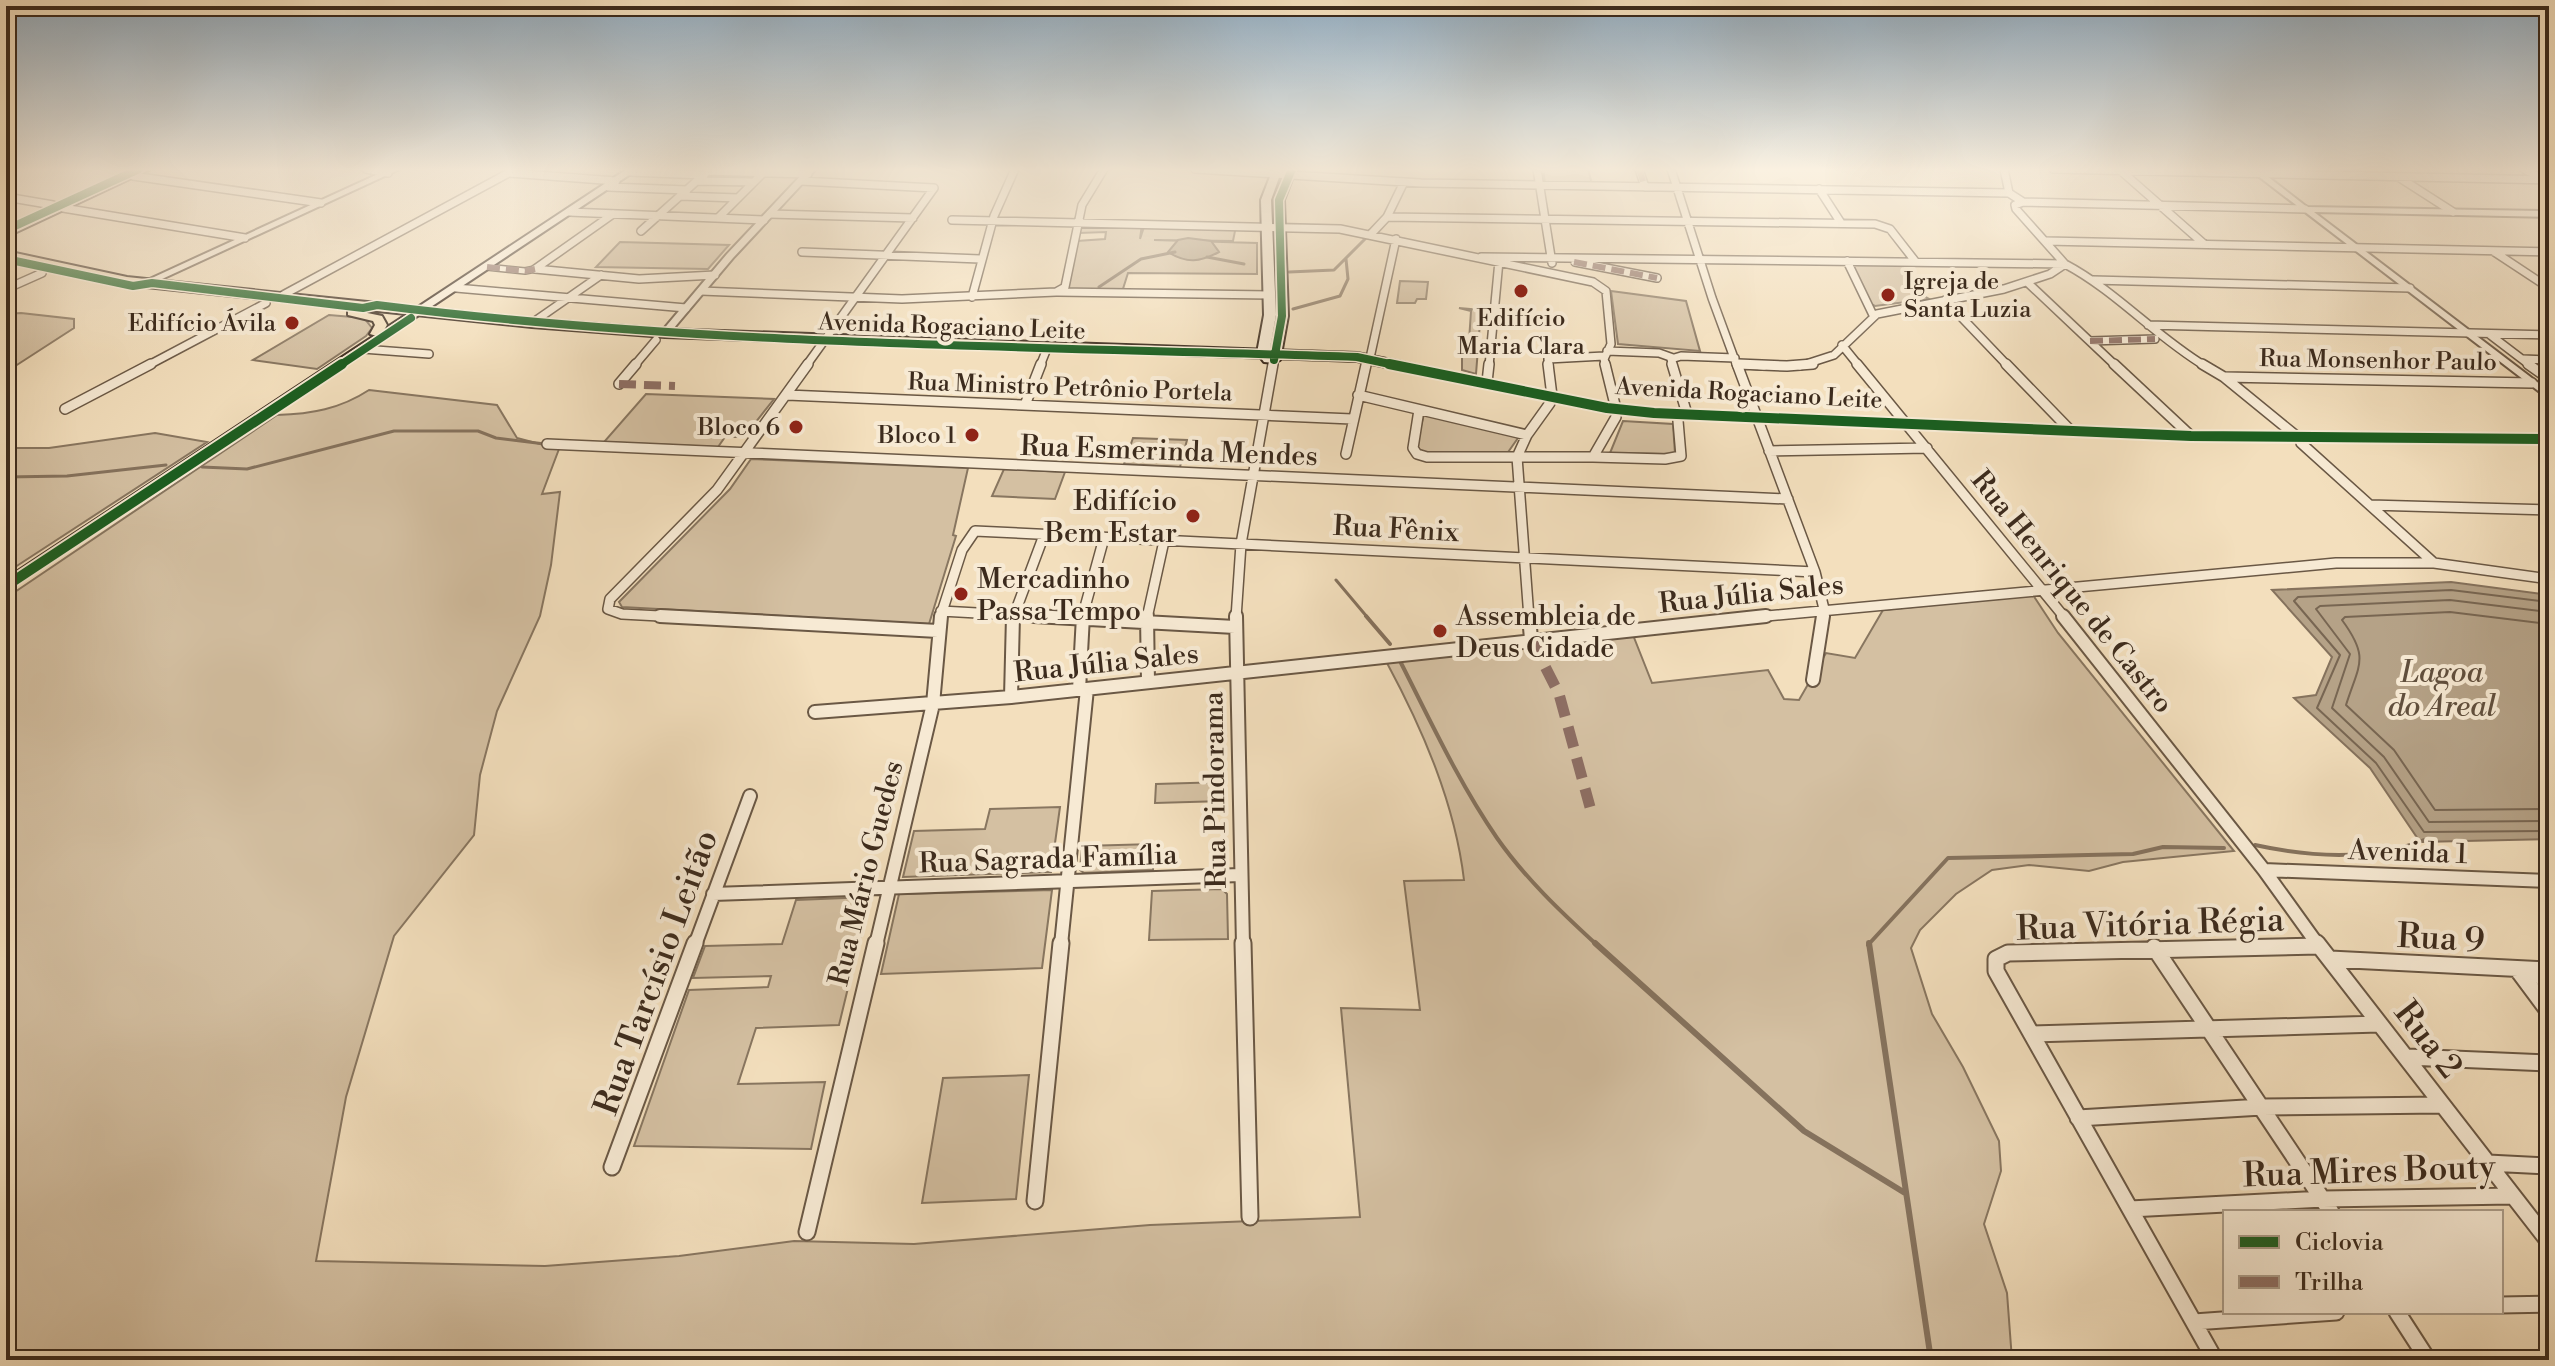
<svg xmlns="http://www.w3.org/2000/svg" width="2555" height="1366" viewBox="0 0 2555 1366" font-family="'Libre Bodoni',serif">
<rect width="100%" height="100%" fill="#f3dfbd"/>
<filter id="stains"><feTurbulence type="fractalNoise" baseFrequency=".0025" numOctaves="4"/><feColorMatrix values="0 0 0 0 .2 0 0 0 0 .09 0 0 0 0 .02 0 0 0 .5 -.17"/></filter>
<radialGradient id="worn" r=".72"><stop offset=".6" stop-color="#630" stop-opacity="0"/><stop offset="1" stop-color="#630" stop-opacity=".3"/></radialGradient>
<path fill="#d4c0a2" stroke="#887660" stroke-width="2" d="M1543,169H1588L1592,184L1545,183Z
M1081,223L1142,224L1140,239L1145,224L1236,226L1233,241L1154,240L1257,243V274L1128,273L1122,292L1065,291L1077,241L1105,239L1106,232L1079,233Z
M620,242L729,245L708,269L596,267Z
M1851,262L1901,263L1915,283L1905,285L1929,299L1875,306L1871,304Z
M1400,281L1428,282L1426,299H1417L1415,303H1397Z
M1611,291L1686,301L1700,351L1618,344Z
M1459,308L1481,310L1476,374L1462,370V351L1476,352L1477,342L1469,341L1471,311Z
M21,313L74,319V328L6,372V314Z
M329,315L364,318L372,328L366,336L317,369L253,360Z
M369,390L497,405L517,438L559,449L542,494L560,492L551,565L540,616L497,711L480,775L474,835L394,936L346,1097L316,1261L545,1266L679,1256L794,1241L914,1244L1150,1225L1360,1217L1341,1008L1420,1010L1404,881L1464,880C1455,804 1423,730 1387,663L1633,635L1652,683L1768,670L1784,699L1799,700L1826,653L1855,658L1883,610L2033,595L2058,633L2234,851L2123,862L2089,871L2029,865L1992,870L1956,894L1920,930L1911,948L1932,1014L1963,1067L1999,1141L2001,1171L1984,1224L2007,1293L2012,1360H6V598L277,415C311,414 340,409 369,390Z
M646,394L774,399L744,437H725L718,447L604,442Z
M1424,414L1518,436V438L1506,455L1424,454L1415,450Z
M1623,421L1673,424L1675,454L1610,453Z
M155,433L207,442L6,573V448H49Z
M1133,438L1187,440L1180,467L1124,464Z
M751,459L968,468L953,535L956,536L929,624L622,607L619,602L730,489Z
M1004,469L1065,472L1055,499L992,496Z
M1224,782V801L1155,803L1156,784Z
M1060,807L1051,872L903,877L914,831L985,829L990,809Z
M1154,844L1153,870L1084,873L1080,870L1082,846Z
M1222,889L1227,894L1228,939L1149,940L1152,891Z
M1052,890L1042,968L881,974L899,894Z
M870,897L839,1025L756,1028L738,1084L825,1082L811,1149L634,1146L689,990L768,987L771,976L693,978L705,946L782,944L796,900Z
M1029,1075L1016,1199L922,1203L943,1078Z"/>
<path fill="#b5a287" stroke="#85725d" stroke-width="2" d="M1188,238L1211,241L1219,252C1200,262 1187,264 1168,252L1178,240Z
M2451,582L2549,595V839L2420,842L2370,768L2294,698L2316,695L2332,657L2272,590Z"/>
<g fill="none" stroke-linecap="round" stroke-linejoin="round">
<path stroke="#786652" stroke-width="2" d="M2549,602L2451,590L2298,597L2294,601L2340,655L2317,708L2376,763L2424,832L2549,831
M2549,612L2450,600L2320,606L2316,609L2350,654L2332,708L2384,757L2429,822L2549,821
M2549,624L2450,612L2345,617L2342,620C2370,658 2359,664 2346,705L2394,750L2435,810L2549,809"/>
<path stroke="#85725d" stroke-width="3" d="M1207,257L1244,264
M1289,272L1334,270L1367,237
M1099,287L1141,259L1175,252
M1293,309L1340,296L1348,279L1346,259
M202,467L247,469L394,431H478L496,438L545,444
M6,477L67,476L166,465
M1336,580L1368,618"/>
<path stroke="#85725d" stroke-width="4" d="M1366,616L1390,644
M1400,661C1430,720 1459,783 1497,838C1525,878 1561,912 1597,945
M2255,845C2310,857 2371,861 2424,840
M1868,945L1948,858L2133,854L2163,847L2224,848"/>
<path stroke="#85725d" stroke-width="6" d="M1595,943L1804,1131L1905,1193
M1869,943L1931,1360"/>
<g stroke="#6a5845" stroke-width="8">
<path id="pedestrian" d="M487,267L525,271L535,269"/>
</g>
<g stroke="#6a5845" stroke-width="10">
<path id="minor-far3" d="M366,169L388,173
M1195,169L1421,183L2009,193
M1537,169L1552,263
M1639,169L1645,187
M1671,169L1712,298L1737,366
M2004,169L2009,193L2023,202L2015,205L2016,209L2065,264
M2053,169L2549,180
M2524,169L2542,179
M2120,170L2204,244
M707,171L808,174
M630,172L704,175
M510,173L616,181
M133,176L321,203
M2400,178L2453,212
M697,181L754,182
M801,181L934,188L806,366
M608,187L687,190
M1819,189L1841,223
M680,196L738,198
M6,197L53,205
M2023,202L2305,209
M63,208L245,238
M569,212L764,220
M770,214L913,218
M1387,217L1875,224L1890,229L1915,261
M718,218L766,170
M952,220L1340,229L1593,282L1606,291L1611,344L1604,359L1606,366
M641,231L710,169
M1371,234L1387,217L1404,182
M2046,241L2549,252
M2493,251L2549,288
M802,252L980,259
M1481,257L2065,264C2116,291 2155,336 2205,366
M1847,261L1873,315
M1575,262L1657,278
M535,269L639,279L715,275
M535,269L613,214
M2093,280L2410,288
M2027,282L2116,366
M456,288L686,308
M6,289L42,273
M701,291L902,299L1056,292L1065,287L1082,205L1104,169
M1058,292L1269,295
M283,295L516,169
M972,297L994,216L1015,169
M1945,300L2008,366
M532,323L601,275
M2148,325L2549,335
M2489,334L2531,366
M2090,341L2155,339
M1842,345L1859,366
M363,349L429,354
M1607,351L1659,353L1673,358
M1370,358L1396,239
M2523,359L2549,360
M1738,364L1764,366
M147,366L266,303
M634,366L656,340
M1040,366L1046,351
M1273,366L1274,360
M1489,366L1499,261
M1549,366L1548,359L1604,356
M1673,366L1671,359L1681,356L1735,358
M1800,366L1834,355L1877,314L2004,289L2050,274L2065,264"/>
</g>
<g stroke="#6a5845" stroke-width="12">
<path id="minor-far2" d="M1548,364L1552,396
M1605,364L1616,409
M1672,364L1687,414
M1737,364L1815,572L1824,609L1823,618
M1738,364L1787,366L1813,364
M1857,364L2065,618
M2006,364L2070,430
M2114,364L2191,436
M2202,364L2224,377L2295,435
M2528,364L2549,379
M2225,377L2532,383
M1487,382L1489,364
M619,384L636,364
M787,395L1352,419
M1358,395L1527,435
M1025,405L1041,364
M65,409L151,364
M1419,410L1413,448L1417,454L1427,457H1593L1616,417
M2301,443L2434,563
M547,444L1788,499
M1769,451L1927,448
M1346,454L1366,365
M1593,457L1665,459L1681,456L1678,421
M2370,505L2549,510
M941,611L1071,618
M697,618L622,614L608,609L610,599L717,490L808,364
M940,618L962,550L975,531L1815,572
M1013,618L1044,535
M1082,618L1104,538
M1147,618L1164,541
M1236,618L1241,544L1273,364
M1529,618L1517,457L1527,435L1550,403
M1746,618L2336,563H2434L2549,579"/>
</g>
<g stroke="#6a5845" stroke-width="16">
<path id="minor-far1" d="M660,616L938,631
M1034,616L1235,627
M1147,616L1148,682
M1236,616L1243,945
M1529,616L1531,639
M2063,616L2264,870L2318,945
M1813,680L1823,616
M1079,690L1083,616
M1011,697L1013,616
M815,712L1011,697L1766,616
M2264,870L2549,881
M713,894L1240,875
M695,945L750,796
M876,945L933,704L941,616
M1061,945L1087,689"/>
</g>
<g stroke="#6a5845" stroke-width="19">
<path id="minor" d="M1243,943L1250,1217
M2317,943L2549,1242
M2154,947L2331,1212
M2330,959L2549,970
M2517,969L2549,1012
M2536,970L2549,986
M2032,1034L2379,1024
M2407,1057L2549,1063
M2078,1118L2262,1107L2442,1105
M2488,1163L2549,1166
M612,1167L695,943
M1035,1201L1061,943
M2130,1209L2323,1199L2513,1196
M807,1232L876,943
M2501,1305L2549,1304
M2397,1312L2428,1360
M2194,1322L2336,1312
M2215,1360L1996,971V959L2008,953L2319,946"/>
</g>
<g stroke="#6a5845" stroke-width="4">
<path id="tertiary" d="M389,169H400L149,285L141,283Z
M807,169H816L733,258L668,335H662V331L727,254Z
M2249,169H2258L2307,207L2549,211V217L2314,212L2549,391V399Z"/>
</g>
<g stroke="#3c2b1d" stroke-width="4">
<path id="secondary" d="M139,169H151L6,237V230Z
M627,169H638L6,590V579Z
M1273,169H1282L1271,200L1276,315L1269,354L1276,316L1274,200L1287,169H1296L1284,200L1288,316L1280,360L1274,363L1264,362L1257,353L1264,315L1261,200Z"/>
</g>
<g stroke="#3c2b1d" stroke-width="4">
<path id="primary" d="M6,251L127,277L532,319L665,329L1357,353L1607,404L1654,409L2191,432L2549,435V443L2191,440L1654,417L1607,412L1357,361L665,337L532,327L127,285L6,257Z
M348,309L382,316L387,325L380,337L370,334L375,325L373,321L348,315Z"/>
</g>
<use href="#pedestrian" stroke="#f7ead4" stroke-width="5"/>
<use href="#minor-far3" stroke="#f7ead4" stroke-width="7"/>
<use href="#minor-far2" stroke="#f7ead4" stroke-width="9"/>
<use href="#minor-far1" stroke="#f7ead4" stroke-width="12"/>
<use href="#minor" stroke="#f7ead4" stroke-width="15"/>
<use href="#tertiary" fill="#f7ead4" fill-rule="evenodd"/>
<use href="#secondary" fill="#f7ead4" fill-rule="evenodd"/>
<use href="#primary" fill="#f3dfbd" fill-rule="evenodd"/>
<path stroke="#8d6e63" stroke-width="6" stroke-dasharray="13 6" stroke-linecap="butt" d="M1639,169L1645,187
M1574,262L1657,278
M487,267L525,271L535,269
M2090,341L2155,339"/>
<path stroke="#8d6e63" stroke-width="8" stroke-dasharray="17 8" stroke-linecap="butt" d="M619,384L675,386"/>
<path stroke="#8d6e63" stroke-width="11" stroke-dasharray="21 11" stroke-linecap="butt" d="M1531,639L1559,694L1590,807"/>
<g stroke="#f7ead4" stroke-width="11">
<path id="cycleway-far1" d="M6,230L139,169
M6,259L133,286L152,283L363,308L377,305C702,346 1030,346 1357,357L1399,366
M1274,360L1282,316L1279,200L1292,169
M339,366L411,318"/>
</g>
<g stroke="#f7ead4" stroke-width="14">
<path id="cycleway" d="M1389,364L1607,408L1654,413L2191,436L2549,439
M6,586L342,364"/>
</g>
<use href="#cycleway-far1" stroke="#1b5e20" stroke-width="8"/>
<use href="#cycleway" stroke="#1b5e20" stroke-width="10"/>
</g>
<linearGradient id="sky" x2="0" y2="1"><stop stop-color="#93adc1"/><stop offset="0.47" stop-color="#faf1e1"/><stop offset="1" stop-color="#faf1e1" stop-opacity="0"/></linearGradient>
<rect width="2555" height="361" fill="url(#sky)"/>
<g fill="#8f2418" stroke="#f7ead4" stroke-width="3">
<circle cx="1521" cy="291" r="8"/>
<circle cx="1888" cy="295" r="8"/>
<circle cx="292" cy="323" r="8"/>
<circle cx="796" cy="427" r="8"/>
<circle cx="972" cy="435" r="8"/>
<circle cx="1193" cy="516" r="8"/>
<circle cx="961" cy="594" r="8"/>
<circle cx="1440" cy="631" r="8"/>
</g>
<g text-anchor="middle" stroke-width="8" stroke-linejoin="round" paint-order="stroke">
<g font-size="24" fill="#3c2b1d" stroke="#f7ead4" text-anchor="end">
<text x="1904" y="289" text-anchor="start">Igreja de<tspan x="1904" dy="28">Santa Luzia</tspan></text>
<text x="1521" y="326" text-anchor="middle">Edifício<tspan x="1521" dy="28">Maria Clara</tspan></text>
<text x="276" y="331">Edifício Ávila</text>
<text x="780" y="435">Bloco 6</text>
<text x="956" y="443">Bloco 1</text>
</g>
<g font-size="24" fill="#3c2b1d" stroke="#f7ead4">
<text transform="translate(952 326) rotate(2)" y="8">Avenida Rogaciano Leite</text>
<text transform="translate(2378 360) rotate(1)" y="8">Rua Monsenhor Paulo</text>
<text transform="translate(1070 387) rotate(2)" y="8">Rua Ministro Petrônio Portela</text>
<text transform="translate(1749 393) rotate(3)" y="8">Avenida Rogaciano Leite</text>
</g>
<g font-size="28" fill="#3c2b1d" stroke="#f7ead4">
<text transform="translate(1169 450) rotate(2)" y="10">Rua Esmerinda Mendes</text>
<text transform="translate(1396 528) rotate(3)" y="10">Rua Fênix</text>
<text transform="translate(2073 591) rotate(51)" y="10">Rua Henrique de Castro</text>
<text transform="translate(1751 593) rotate(-6)" y="10">Rua Júlia Sales</text>
<text transform="translate(1106 662) rotate(-6)" y="10">Rua Júlia Sales</text>
<text transform="translate(1214 790) rotate(-91)" y="10">Rua Pindorama</text>
<text transform="translate(2408 851) rotate(2)" y="10">Avenida 1</text>
<text transform="translate(1048 858) rotate(-2)" y="10">Rua Sagrada Família</text>
<text transform="translate(865 873) rotate(-76)" y="10">Rua Mário Guedes</text>
</g>
<g font-size="28" fill="#3c2b1d" stroke="#f7ead4" text-anchor="start">
<text x="1177" y="510" text-anchor="end">Edifício<tspan x="1177" dy="32">Bem Estar</tspan></text>
<text x="977" y="588">Mercadinho<tspan x="977" dy="32">Passa Tempo</tspan></text>
<text x="1456" y="625">Assembleia de<tspan x="1456" dy="32">Deus Cidade</tspan></text>
</g>
<g font-size="30" font-style="italic" fill="#604f3d" stroke="#f7ead4">
<text x="2442" y="682">Lagoa<tspan x="2442" dy="34">do Areal</tspan></text>
</g>
<g font-size="34" fill="#3c2b1d" stroke="#f7ead4">
<text transform="translate(2150 923) rotate(-2)" y="12">Rua Vitória Régia</text>
<text transform="translate(2441 937) rotate(3)" y="12">Rua 9</text>
<text transform="translate(655 972) rotate(-70)" y="12">Rua Tarcísio Leitão</text>
<text transform="translate(2429 1039) rotate(52)" y="12">Rua 2</text>
<text transform="translate(2369 1170) rotate(-2)" y="12">Rua Mires Bouty</text>
</g>
</g>
<rect width="2555" height="1366" fill="none" stroke="#f3dfbd" stroke-width="32"/>
<rect x="8" y="8" width="2539" height="1350" fill="none" stroke="#3c2b1d" stroke-width="4"/>
<rect x="16" y="16" width="2523" height="1334" fill="none" stroke="#3c2b1d" stroke-width="2"/>
<rect x="2223" y="1210" width="280" height="104" fill="#f7ead4" stroke="#ac9e8b" stroke-width="2"/>
<rect x="2239" y="1236" width="40" height="12" fill="#1b5e20" stroke="#ac9e8b" stroke-width="2"/>
<text x="2295" y="1250" font-size="24" fill="#3c2b1d">Ciclovia</text>
<rect x="2239" y="1276" width="40" height="12" fill="#8d6e63" stroke="#ac9e8b" stroke-width="2"/>
<text x="2295" y="1290" font-size="24" fill="#3c2b1d">Trilha</text>
<rect width="100%" height="100%" filter="url(#stains)"/>
<rect width="100%" height="100%" fill="url(#worn)"/>
</svg>
